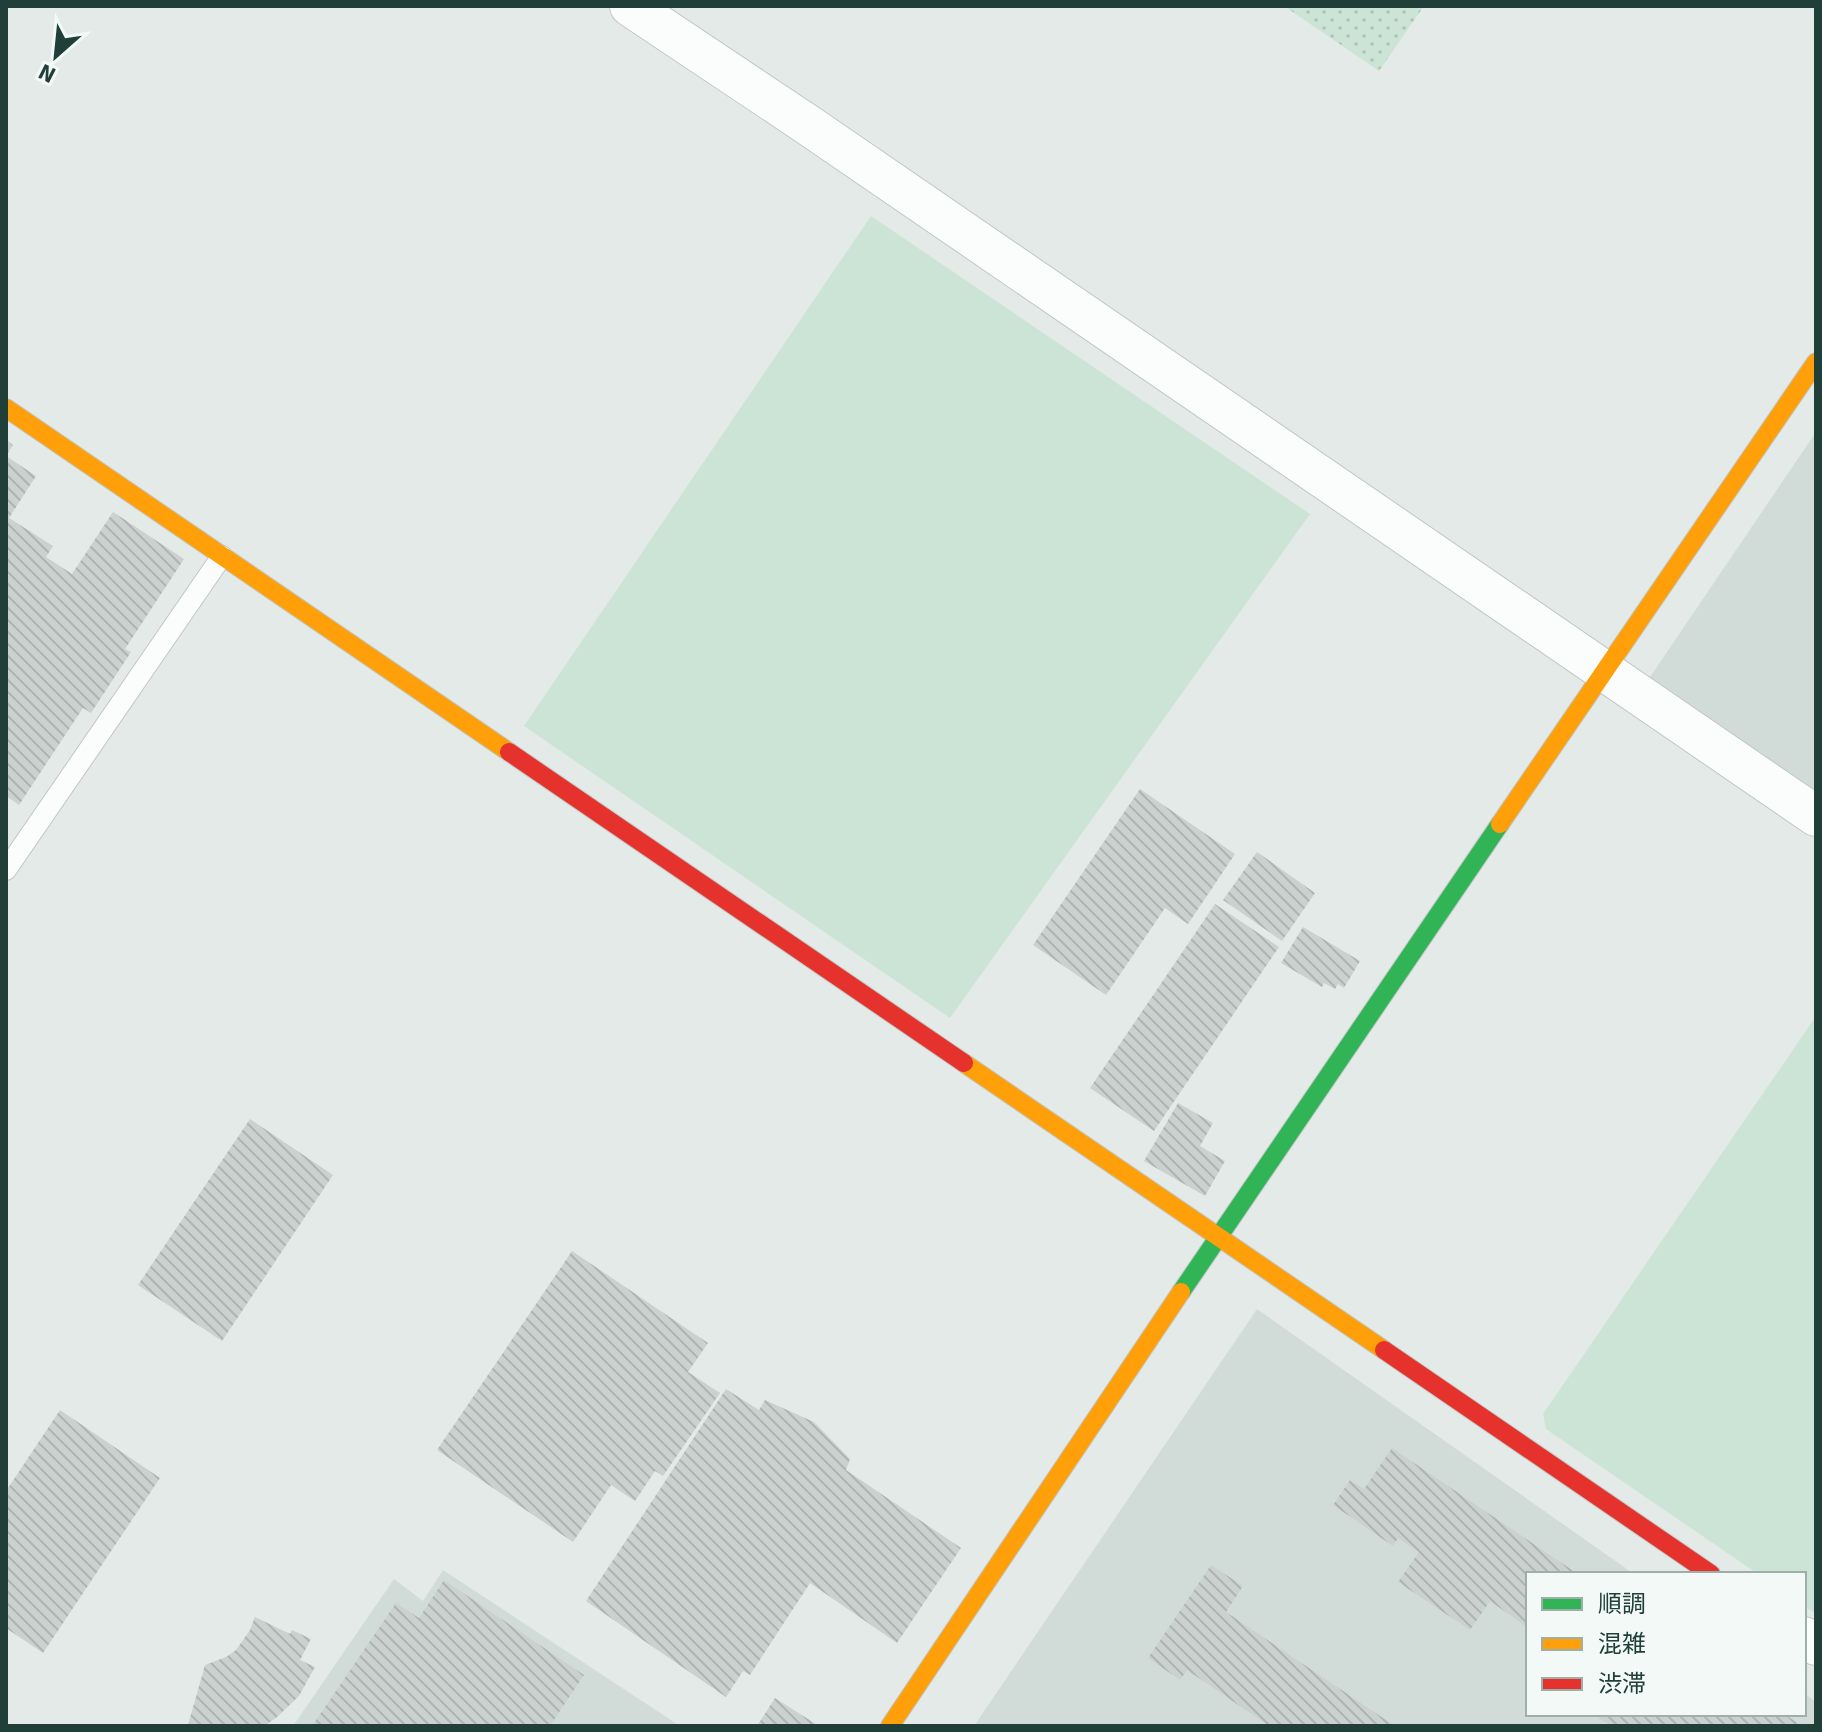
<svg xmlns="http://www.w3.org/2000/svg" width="1822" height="1732" viewBox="0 0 1822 1732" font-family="Signika,'Noto Sans JP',sans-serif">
<defs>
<pattern id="park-dots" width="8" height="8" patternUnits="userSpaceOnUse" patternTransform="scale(2)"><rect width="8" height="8" fill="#cce4d5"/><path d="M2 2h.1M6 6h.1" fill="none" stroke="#afc5b8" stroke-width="1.8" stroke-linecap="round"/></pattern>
<pattern id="building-back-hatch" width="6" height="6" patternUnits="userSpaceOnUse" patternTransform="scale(2)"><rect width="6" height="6" fill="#cbd1cf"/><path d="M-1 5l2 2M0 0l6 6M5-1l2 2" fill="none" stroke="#aeb4b2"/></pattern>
</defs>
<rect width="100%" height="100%" fill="#e4eae8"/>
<path fill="#d1dcd8" d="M1816,432V796L1646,683Z
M1257,1309L1634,1574H1528V1714H1804V1693L1816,1702V1726H974Z
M443,1570L680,1726H293L394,1579L423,1601Z"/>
<path fill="#cce4d5" d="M871,216L1310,514L950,1018L524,726Z
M1816,1016V1614L1804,1606V1574H1758L1546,1429L1543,1414Z"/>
<path fill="url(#park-dots)" d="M1284,6H1424L1379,71Z"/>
<path fill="url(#building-back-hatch)" d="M6,440L13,445L6,456L36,476L9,518L53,546L46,557L72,574L113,512L184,559L125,649L131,652L91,713L83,708L19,805L6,796Z
M1140,789L1235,854L1188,924L1165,908L1106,995L1033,945Z
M1257,852L1315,893L1282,941L1223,900Z
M1215,904L1279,947L1154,1131L1090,1088Z
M1303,927L1360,961L1344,988L1338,984L1335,989L1324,983L1322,987L1281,963Z
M1178,1103L1213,1123L1200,1146L1225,1161L1205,1196L1144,1161Z
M250,1119L333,1175L222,1341L138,1285Z
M572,1251L708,1343L688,1372L720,1393L663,1476L655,1471L635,1501L611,1485L573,1542L437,1450Z
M726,1389L759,1410L765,1400L814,1422L850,1459L846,1470L961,1548L897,1643L810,1583L750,1675L743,1671L726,1697L586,1601Z
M60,1410L160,1478L43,1653L6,1628V1491Z
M1392,1448L1578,1574H1528V1628L1490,1601L1470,1630L1398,1582L1419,1552L1398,1538L1393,1546L1333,1505L1350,1480L1364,1489Z
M1211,1565L1243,1586L1226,1612L1395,1726H1269L1187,1670L1180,1680L1148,1658Z
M444,1580L584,1675L550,1726H312L396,1603L419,1618Z
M255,1617L290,1634L292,1630L311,1639L300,1660L315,1667L299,1696L276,1718L264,1726L188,1725L205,1665L226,1657L236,1650L250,1630Z
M775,1698L819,1726H757Z
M1602,1714H1784L1798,1723L1796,1726H1611L1599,1718Z"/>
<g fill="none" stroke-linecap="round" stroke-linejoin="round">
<g stroke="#c1c7c5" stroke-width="22">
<path id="lane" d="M6,870L222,556"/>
</g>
<g stroke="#c1c7c5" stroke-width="42">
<path id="street" d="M630,6L811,127L1816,816
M1804,1637L1816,1645"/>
</g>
<g stroke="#bfc7c5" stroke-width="20">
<path id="fast" d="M1181,1292L1500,824"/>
</g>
<g stroke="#bfc7c5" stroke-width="20">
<path id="slow" d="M6,408L509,752
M1500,824L1816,362
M964,1063L1384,1350
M890,1726L1181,1292"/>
</g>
<g stroke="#bfc7c5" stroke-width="20">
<path id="jam" d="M509,752L964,1063
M1384,1350L1711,1574"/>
</g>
<use href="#lane" stroke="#fbfcfc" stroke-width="20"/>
<use href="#street" stroke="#fbfcfc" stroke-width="40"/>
<use href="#fast" stroke="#30b455" stroke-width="18"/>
<use href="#slow" stroke="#ff9f0a" stroke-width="18"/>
<use href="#jam" stroke="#e5322d" stroke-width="18"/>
</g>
<rect width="1822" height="1732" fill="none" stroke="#203f39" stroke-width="16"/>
<rect x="1526" y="1572" width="280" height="144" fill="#f2f9f6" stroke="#9eafaa" stroke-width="2"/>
<rect x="1542" y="1598" width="40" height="12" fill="#30b455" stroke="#9eafaa" stroke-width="2"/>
<text x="1598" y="1612" font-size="24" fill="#203f39">順調</text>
<rect x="1542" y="1638" width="40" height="12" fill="#ff9f0a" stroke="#9eafaa" stroke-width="2"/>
<text x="1598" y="1652" font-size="24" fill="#203f39">混雑</text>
<rect x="1542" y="1678" width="40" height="12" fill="#e5322d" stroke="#9eafaa" stroke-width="2"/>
<text x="1598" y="1692" font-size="24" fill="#203f39">渋滞</text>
<g transform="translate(56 56) rotate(207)" stroke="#f2f9f6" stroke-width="6" paint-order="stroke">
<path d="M0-6L14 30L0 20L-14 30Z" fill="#203f39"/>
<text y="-12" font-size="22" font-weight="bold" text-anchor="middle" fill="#203f39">N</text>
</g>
</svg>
